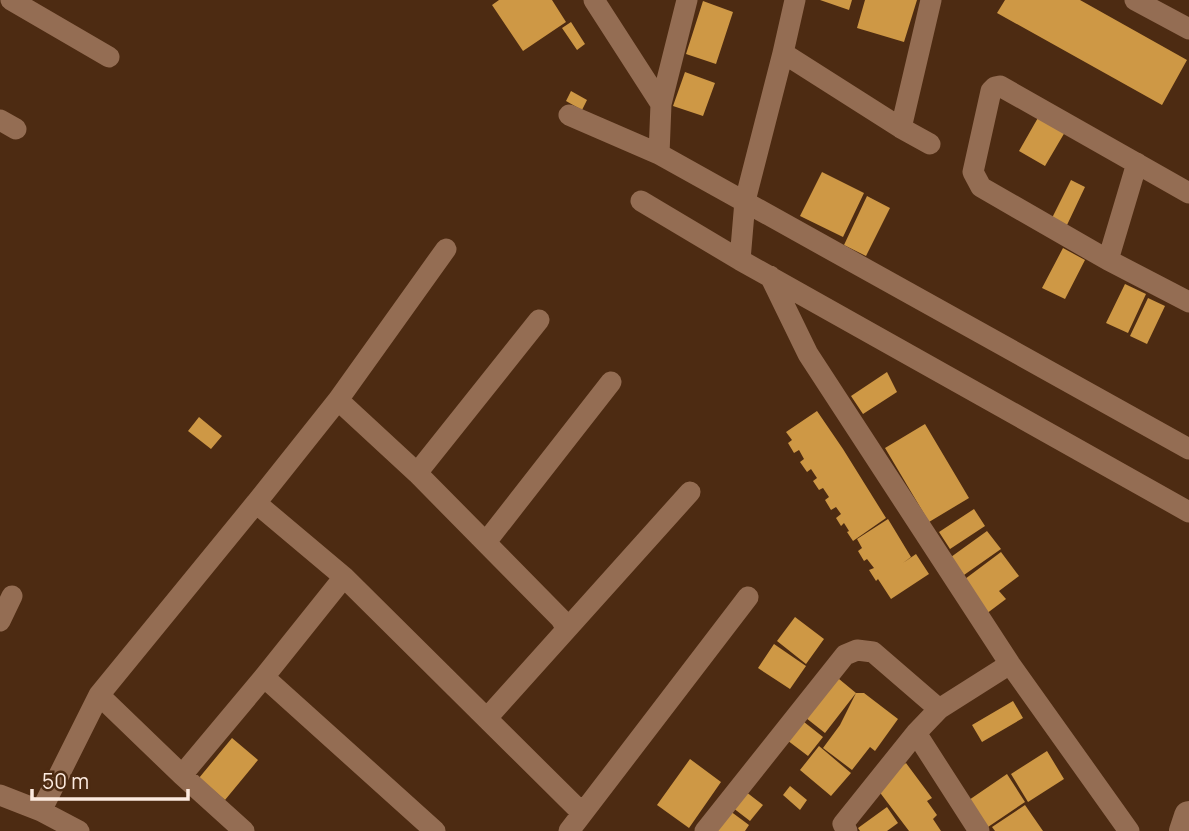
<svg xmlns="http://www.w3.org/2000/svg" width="1189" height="831" viewBox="0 0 1189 831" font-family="Manrope,sans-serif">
<rect width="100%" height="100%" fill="#4d2b12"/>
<path fill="#ce9845" d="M499,0H552L566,22L523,51L492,5Z
M820,0H852L849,10Z
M865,0H917L904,42L857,28Z
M1005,0H1080L1187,60L1162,105L997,13Z
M703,1L733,12L716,64L686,54Z
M571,22L585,44L577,50L562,28Z
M685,72L715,83L703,116L673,106Z
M571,91L587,100L582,110L566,101Z
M1039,116L1065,132L1045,166L1019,151Z
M822,172L864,193L843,237L800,216Z
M1071,180L1085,187L1067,225L1052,218Z
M867,196L890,208L866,256L844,245Z
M1063,248L1085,260L1065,299L1042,288Z
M1125,284L1146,294L1128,333L1106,323Z
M1148,298L1165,306L1147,344L1130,336Z
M887,372L897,392L863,414L851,396Z
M817,411L843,449L886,518L853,541L847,532L849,531L844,523L841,526L836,518L841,514L836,507L831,510L825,500L829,497L823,488L819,490L813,481L817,478L811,469L807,472L800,462L804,459L799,450L794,453L788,443L792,440L786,432Z
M199,417L222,436L211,449L188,431Z
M925,424L969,498L929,522L885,448Z
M974,509L985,526L950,549L939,532Z
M888,519L911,557L903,563L916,554L929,574L891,599L878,579L876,581L869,570L874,568L867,559L864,561L858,551L862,548L857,539Z
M987,531L1001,549L964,575L951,557Z
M1001,552L1019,576L999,591L1006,599L986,614L965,579Z
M795,617L824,639L806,664L777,641Z
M774,644L806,666L790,689L758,668Z
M833,674L856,693H864L898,719L875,751L870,747L852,770L823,748L840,725L856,693L825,733L801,714Z
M1013,701L1023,718L982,742L972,725Z
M799,718L823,737L808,756L783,737Z
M232,738L258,760L225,800L199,778Z
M819,746L851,773L831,796L800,770Z
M1047,751L1064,779L1028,802L1011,774Z
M690,759L721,782L689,828L657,805Z
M906,763L932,798L927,801L937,815L933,819L941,831H909L875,786Z
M1007,774L1025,802L988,827L969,800Z
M790,786L807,800L800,810L783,795Z
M741,788L763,805L750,821L728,804Z
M1025,805L1043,831H995L992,827Z
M887,807L898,823L887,831H860L858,828Z
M726,808L749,825L745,831H710Z"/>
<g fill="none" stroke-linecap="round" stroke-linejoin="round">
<path stroke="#946d53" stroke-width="21" d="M11,0L109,57
M594,0L661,104
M1135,0L1189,29
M783,53L901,128L930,144
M569,115L659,154L1189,449
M0,120L16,129
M901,128L931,0
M659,154L661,104L687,0
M1189,193L1000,86L995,87L991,91L973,172L981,187L1108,260L1189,302
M641,201L740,260L1189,512
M740,260L745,201L783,53L795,0
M1108,260L1137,163
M770,276L808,354L1010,664L1129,831
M338,400L446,249
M417,473L539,320
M256,503L338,400L417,473L561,619L567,629
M486,542L611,382
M344,577L582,813
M0,621L12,596
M264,677L435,831
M99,695L182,775L244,831
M939,709L1010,664
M487,718L690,492
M916,733L979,831
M0,795L41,811L79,831
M41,811L99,695L256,503L344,577L264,677L182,775
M569,831L748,597
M705,831L845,655L857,650L873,652L939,709L916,733L843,824L847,831"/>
<path stroke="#946d53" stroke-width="30" d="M1184,831L1189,816"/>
</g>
<path d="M32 789v10h156v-10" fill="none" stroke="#fceadf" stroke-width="3.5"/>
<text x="42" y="789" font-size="21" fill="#fceadf" stroke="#4d2b12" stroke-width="5" paint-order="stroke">50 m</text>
</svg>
